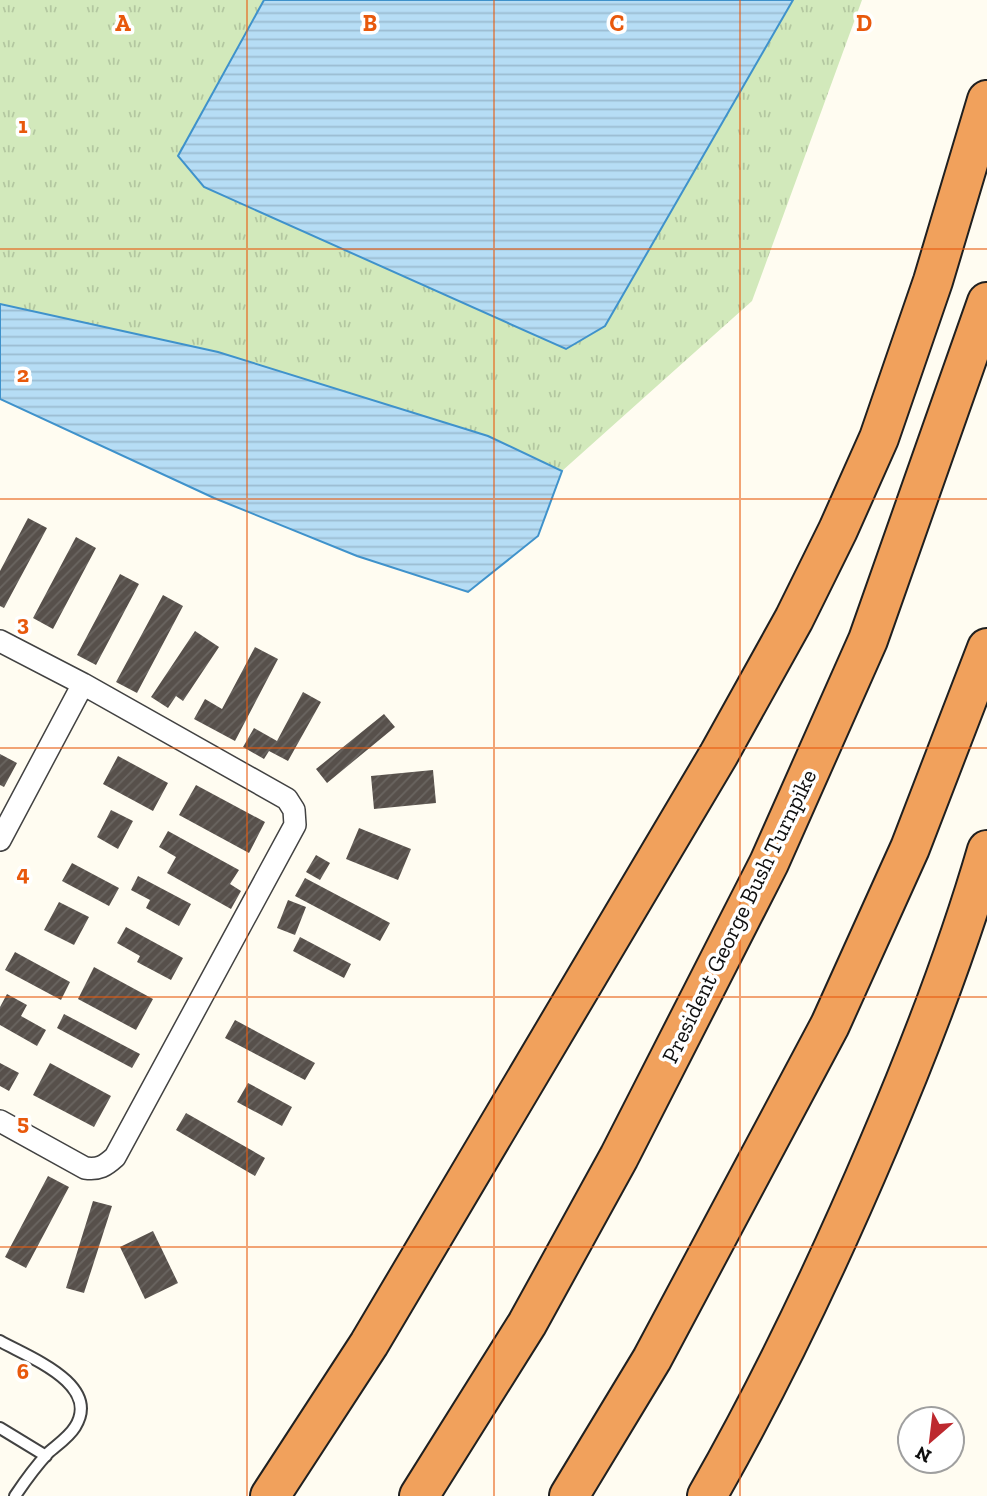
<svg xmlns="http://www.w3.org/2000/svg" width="987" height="1496" viewBox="0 0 987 1496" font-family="'Zilla Slab',serif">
<defs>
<pattern id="grass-tufts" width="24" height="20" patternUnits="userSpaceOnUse" patternTransform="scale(1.75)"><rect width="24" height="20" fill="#d2e9bb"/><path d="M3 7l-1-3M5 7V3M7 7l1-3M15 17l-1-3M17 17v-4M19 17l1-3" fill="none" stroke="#b3c7a0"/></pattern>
<pattern id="water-rules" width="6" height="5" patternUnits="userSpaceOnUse" patternTransform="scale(1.75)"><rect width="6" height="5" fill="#b6ddf5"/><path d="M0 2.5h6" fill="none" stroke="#9bbcd1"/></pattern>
<pattern id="building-hatch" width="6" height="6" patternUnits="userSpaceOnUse" patternTransform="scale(1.75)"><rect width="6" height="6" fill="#57504b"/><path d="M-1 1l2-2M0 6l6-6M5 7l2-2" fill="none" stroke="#6a6561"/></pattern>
</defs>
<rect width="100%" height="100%" fill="#fffcf1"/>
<path fill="url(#grass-tufts)" d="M0,0H862L752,301L562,471L487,436L218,352L0,304Z"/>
<path fill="url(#water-rules)" stroke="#3f92cb" stroke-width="2" d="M264,0H793L605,326L566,349L204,187L178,156Z
M0,304L218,352L488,436L562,471L538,536L468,592L357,556L214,498L0,399Z"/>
<path fill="url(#building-hatch)" d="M28,518L47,528L4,608L0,606V571Z
M76,537L96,548L53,629L33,618Z
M120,574L139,584L96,665L77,655Z
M163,595L183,606L137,693L116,682Z
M195,631L219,647L183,701L176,696L168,708L151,697Z
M255,647L278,659L235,741L194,719L205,699L222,709Z
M303,692L321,702L288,761L269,751L264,759L243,747L254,728L277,741Z
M384,714L395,727L327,783L316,769Z
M0,754L17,763L4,787L0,785Z
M118,756L168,783L153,811L103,784Z
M433,770L436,803L374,809L371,776Z
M196,785L265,822L249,853L179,815Z
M111,810L133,821L118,849L97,837Z
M359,828L411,849L398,880L346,859Z
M168,831L239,870L230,884L241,891L231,909L167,873L176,857L159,847Z
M316,855L330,863L320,880L306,872Z
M72,863L119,888L109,906L62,881Z
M138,876L191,904L179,926L146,908L150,900L131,890Z
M305,878L390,923L380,941L295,896Z
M288,900L306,907L295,935L277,928Z
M59,902L89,917L74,945L44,930Z
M126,927L183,958L171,980L137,962L140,956L117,943Z
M300,937L351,964L344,978L293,951Z
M15,952L70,982L61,1000L5,970Z
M94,967L153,999L136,1030L78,999Z
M7,994L27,1005L21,1016L46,1030L37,1046L0,1025V1007Z
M64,1014L140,1054L132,1068L57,1028Z
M235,1020L315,1063L305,1080L225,1038Z
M0,1063L19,1073L9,1091L0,1086Z
M50,1063L111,1096L94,1127L33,1095Z
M248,1083L292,1107L282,1126L237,1102Z
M186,1113L265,1158L255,1176L176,1130Z
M48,1176L69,1187L26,1268L5,1257Z
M93,1201L112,1206L84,1293L66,1288Z
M153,1231L178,1283L145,1299L120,1247Z"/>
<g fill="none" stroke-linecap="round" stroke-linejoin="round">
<g stroke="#424242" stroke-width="14">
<path id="lane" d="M0,1341C28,1357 102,1384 75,1427C69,1437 57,1445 48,1453C36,1466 25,1481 15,1496
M0,1428L46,1456"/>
</g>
<g stroke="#424242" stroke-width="24">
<path id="street" d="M0,641L83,684L287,799L294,810L295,825L115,1157C105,1166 99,1170 85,1168L0,1121
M0,840L83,684"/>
</g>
<g stroke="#202020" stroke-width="42">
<path id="highway" d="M270,1496L369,1344L719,754L794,619L838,530L879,438L933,281L987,100
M419,1496L527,1324L619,1157L769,863L868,640L987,302
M569,1496L652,1359L830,1025L910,848L987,648
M707,1496C772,1382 828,1264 879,1144C920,1048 958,950 987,850"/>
</g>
<use href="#lane" stroke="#fff" stroke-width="10"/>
<use href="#street" stroke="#fff" stroke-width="21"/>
<use href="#highway" stroke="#f1a15c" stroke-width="38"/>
</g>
<path fill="none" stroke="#e8590c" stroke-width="2" stroke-opacity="0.55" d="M247,0V1496M494,0V1496M740,0V1496M0,249H987M0,499H987M0,748H987M0,997H987M0,1247H987"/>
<g text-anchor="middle" stroke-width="7" stroke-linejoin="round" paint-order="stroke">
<g font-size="23" fill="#0f0f0f" stroke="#fff">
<text transform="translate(739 916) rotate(-64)" y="8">President George Bush Turnpike</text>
</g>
</g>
<g font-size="23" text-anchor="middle" font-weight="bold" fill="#e8590c" stroke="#fff" stroke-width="7" stroke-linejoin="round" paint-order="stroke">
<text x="123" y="31">A</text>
<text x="370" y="31">B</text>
<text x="617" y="31">C</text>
<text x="864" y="31">D</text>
<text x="23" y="133">1</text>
<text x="23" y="382">2</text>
<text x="23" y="631">3</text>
<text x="23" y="881">4</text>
<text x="23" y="1130">5</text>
<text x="23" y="1379">6</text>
</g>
<g transform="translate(931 1440) rotate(208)"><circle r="33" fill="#ffffff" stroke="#9f9f9f" stroke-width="2"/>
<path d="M0-5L12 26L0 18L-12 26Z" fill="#bd292f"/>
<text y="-10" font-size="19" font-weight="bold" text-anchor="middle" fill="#0f0f0f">N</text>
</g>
</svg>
